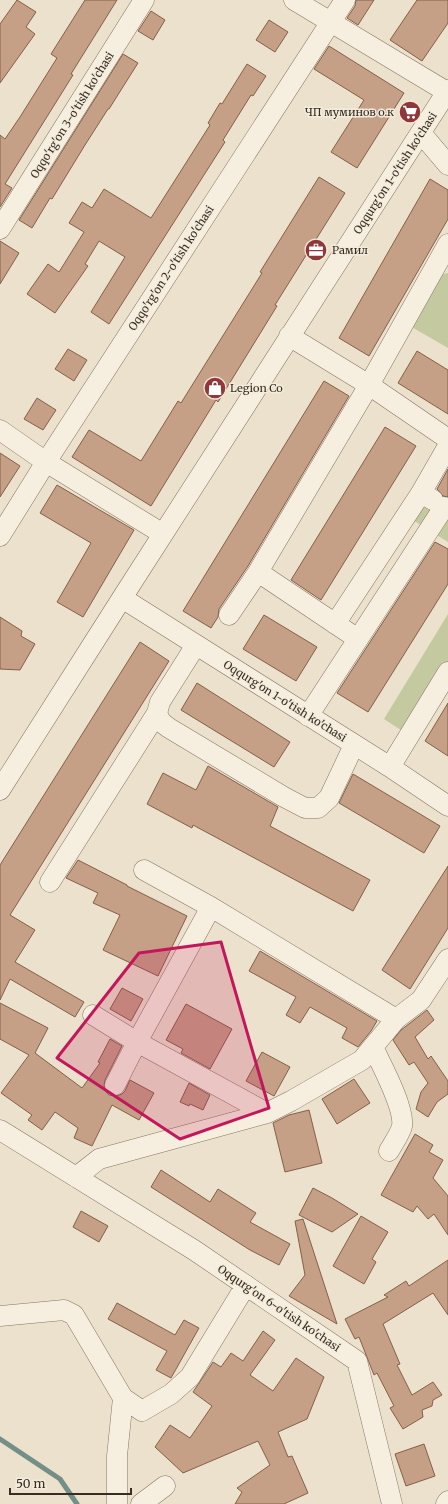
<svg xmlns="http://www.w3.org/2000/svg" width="448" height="1504" viewBox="0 0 448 1504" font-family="Merriweather,serif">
<rect width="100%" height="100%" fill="#ebe1cc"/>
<path fill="#c5c9a0" d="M448,273V348L410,326L438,275Z
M421,497L448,513V542L408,517Z
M448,614V687L416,740L384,719Z"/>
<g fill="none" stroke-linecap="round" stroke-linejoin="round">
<path stroke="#738f87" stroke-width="5" d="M0,1439L60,1479L77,1504"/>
</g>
<path fill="#c59f86" stroke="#846049" d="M17,0L36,12L26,27L35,34L0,83V24Z
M85,0H117L71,74L73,75L5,184L12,188L0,207V135L5,139L20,117L57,58L51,54Z
M356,0H374L358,25L347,18L355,6Z
M417,0H448V23L422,61L390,40Z
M151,11L165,20L153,40L138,31Z
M269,20L288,32L275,52L256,40Z
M329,46L404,93L357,168L331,152L364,100L314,69Z
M123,54L138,63L109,109H108L85,145L52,199L50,198L32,228L19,220Z
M247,64L266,76L253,96L251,95L223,140L225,142L109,324L91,312L125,257L99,241L85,264L88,266L55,313L27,294L48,264L59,272L84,232L69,223L82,202L92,208L104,189L151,218L210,125L208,123L220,103L222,104Z
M319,177L345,193L275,305L277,306L218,402L216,400L151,506L72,457L89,430L141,461L178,401L181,403L262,273L260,272Z
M430,179L448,190V219L369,356L339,338Z
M0,241L19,253L0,284Z
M68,349L87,360L74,381L55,369Z
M417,351L448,370V414L398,383Z
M324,381L349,396L248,566L219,609L218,617L211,628L183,611Z
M37,398L56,410L43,430L24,419Z
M385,427L416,446L321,600L291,580Z
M0,453L20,466L0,497Z
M448,469V497L443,496L437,489Z
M57,485L134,530L83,617L57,602L91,543L40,513Z
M435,542L448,549V584L368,712L337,693Z
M264,615L317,647L296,681L243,649Z
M0,617L22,631L21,636L35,644L20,670L0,669Z
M140,642L169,661L10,915L35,930L15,962L84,1002L75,1017L10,979L0,1000V865Z
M197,683L290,742L274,767L181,710Z
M448,703V756L425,741Z
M208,766L278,807L270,826L370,880L353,911L193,825L192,828L147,804L163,773L196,790Z
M353,774L440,826L424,853L339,803Z
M78,860L127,885V886L187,916L158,976L103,950L120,915L93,903L98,893L66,878Z
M448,866V928L410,989L382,970Z
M260,951L377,1021L371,1031L358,1047L342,1038L347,1028L310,1007L300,1023L286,1015L296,997L249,971Z
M122,988L143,999L131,1021L110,1009Z
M0,1003L48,1028L35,1053L82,1088L100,1063L98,1062L110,1039L122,1046L105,1080L104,1086L106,1092L109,1095L116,1096L122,1094L125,1091L130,1080L154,1093L139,1120L112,1105L92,1146L74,1138L78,1128L55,1112L42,1130L28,1120L32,1115L1,1093L29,1055L0,1039Z
M186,1004L232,1029L210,1069L181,1053L183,1049L166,1040Z
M427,1010L434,1020L415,1037L428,1059L431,1056L448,1081V1094L437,1102L428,1117L416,1109L421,1092L428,1083L414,1062L409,1065L393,1040L401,1030Z
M262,1052L290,1067L274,1096L246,1081Z
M354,1079L370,1103L337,1124L322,1099Z
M189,1083L210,1095L203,1110L190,1104L189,1106L180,1102Z
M309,1110L322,1163L285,1172L273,1123L289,1115Z
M415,1134L433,1145L429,1152L443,1160L433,1178L448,1196V1235L434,1214L428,1219L417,1206L413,1212L381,1195Z
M161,1170L210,1202L218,1189L256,1213L250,1222L290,1244L279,1265L250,1250L151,1187Z
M313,1188L332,1198L358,1214L332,1232L299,1215Z
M81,1211L108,1226L99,1242L73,1227Z
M361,1216L388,1232L372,1259L376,1262L364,1284L333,1266Z
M303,1219L326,1290L337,1324L289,1296L305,1275L295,1221Z
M448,1260V1315L433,1293L383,1324L400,1364L397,1365L412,1395L433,1382L442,1395L433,1400L432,1406L422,1410L423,1417L403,1429L390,1408L394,1406L377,1373L374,1375L359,1337L355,1339L345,1319L388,1297L384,1295L406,1281L409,1286Z
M117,1303L175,1335L184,1320L199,1328L171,1378L156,1370L167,1351L108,1319Z
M263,1331L275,1340L250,1375L273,1391L296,1358L324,1377L307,1419L278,1432L288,1457L292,1456L308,1493L284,1504H235L242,1492L237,1488L270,1465L258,1441L183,1473L155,1447L170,1425L190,1438L212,1406L193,1392L213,1362L221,1367L231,1353L243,1361Z
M424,1444L435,1476L406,1486L395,1454Z"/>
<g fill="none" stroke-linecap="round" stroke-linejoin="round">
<g stroke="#877561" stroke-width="21">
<path id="minor" d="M294,0L447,92
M421,133L448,165
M0,229L144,0
M289,336L369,385L448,439
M0,430L46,462L163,534
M433,500L421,493L448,446
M0,536L46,462L345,0
M122,598L390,767L448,806
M229,615L258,572
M335,624L421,493
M358,639L258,572L369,385L448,244
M196,645L160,702L157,713L161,722L169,728L284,797L305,808H318L329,798L354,745
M308,716L444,507
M390,767L448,672
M0,790L122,598L448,90
M144,870L211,907L396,1019
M50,882L157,713
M93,1015L137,1042L267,1113
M373,1047C381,1064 405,1108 402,1126C401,1132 393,1144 389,1151
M115,1085L137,1042L211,907
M0,1130L194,1250L357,1361L392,1504
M76,1177L99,1159L267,1113L291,1101L362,1060L396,1019L421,1000L448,959
M0,1316L64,1310L74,1315L123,1398L142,1411L171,1394L190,1377L246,1285
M117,1504V1456L123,1398
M141,1504L165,1486
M446,1504L448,1501"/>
</g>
<use href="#minor" stroke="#f6efdf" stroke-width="20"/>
</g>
<path fill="#c2185b" fill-opacity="0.2" stroke="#c2185b" stroke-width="3" stroke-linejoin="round" d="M221,942L269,1108L180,1139L57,1058L139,953Z"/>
<defs>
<g id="supermarket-disc" transform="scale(1.15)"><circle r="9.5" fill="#903739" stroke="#f3ecdb"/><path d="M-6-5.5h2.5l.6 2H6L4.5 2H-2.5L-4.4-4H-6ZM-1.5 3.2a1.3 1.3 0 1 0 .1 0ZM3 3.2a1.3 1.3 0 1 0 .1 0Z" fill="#fff"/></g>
<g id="office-disc" transform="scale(1.15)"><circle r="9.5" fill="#903739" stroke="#f3ecdb"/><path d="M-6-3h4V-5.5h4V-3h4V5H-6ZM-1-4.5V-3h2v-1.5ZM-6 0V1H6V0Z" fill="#fff"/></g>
<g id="shop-disc" transform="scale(1.15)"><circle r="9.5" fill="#903739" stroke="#f3ecdb"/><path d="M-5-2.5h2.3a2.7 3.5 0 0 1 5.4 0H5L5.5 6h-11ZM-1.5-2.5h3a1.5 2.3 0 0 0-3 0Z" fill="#fff"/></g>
</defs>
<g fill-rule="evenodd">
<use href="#supermarket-disc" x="410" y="112"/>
<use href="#office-disc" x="316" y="250"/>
<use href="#shop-disc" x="215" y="388"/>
</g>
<g text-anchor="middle" stroke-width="3" stroke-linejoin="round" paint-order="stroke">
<g font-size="11" fill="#392d23" stroke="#f3ecdb" text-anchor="start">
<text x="394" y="116" text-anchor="end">ЧП муминов о.к</text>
<text x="332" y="254">Рамил</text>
<text x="230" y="392">Legion Co</text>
</g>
<g font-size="11" fill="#392d23" stroke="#f3ecdb">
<text transform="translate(72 115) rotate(-58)" y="4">Oqqo'rg'on 3-o'tish ko'chasi</text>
<text transform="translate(395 173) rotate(-57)" y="4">Oqqurg'on 1-o'tish ko'chasi</text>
<text transform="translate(171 268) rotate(-57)" y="4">Oqqo'rg'on 2-o'tish ko'chasi</text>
<text transform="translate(285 701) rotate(32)" y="4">Oqqurg'on 1-o'tish ko'chasi</text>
<text transform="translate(279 1308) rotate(34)" y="4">Oqqurg'on 6-o'tish ko'chasi</text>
</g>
</g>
<path d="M10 1488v6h121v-6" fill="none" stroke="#392d23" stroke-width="2"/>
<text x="16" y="1488" font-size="12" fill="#392d23" stroke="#f3ecdb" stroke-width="3" paint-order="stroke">50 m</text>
</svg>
